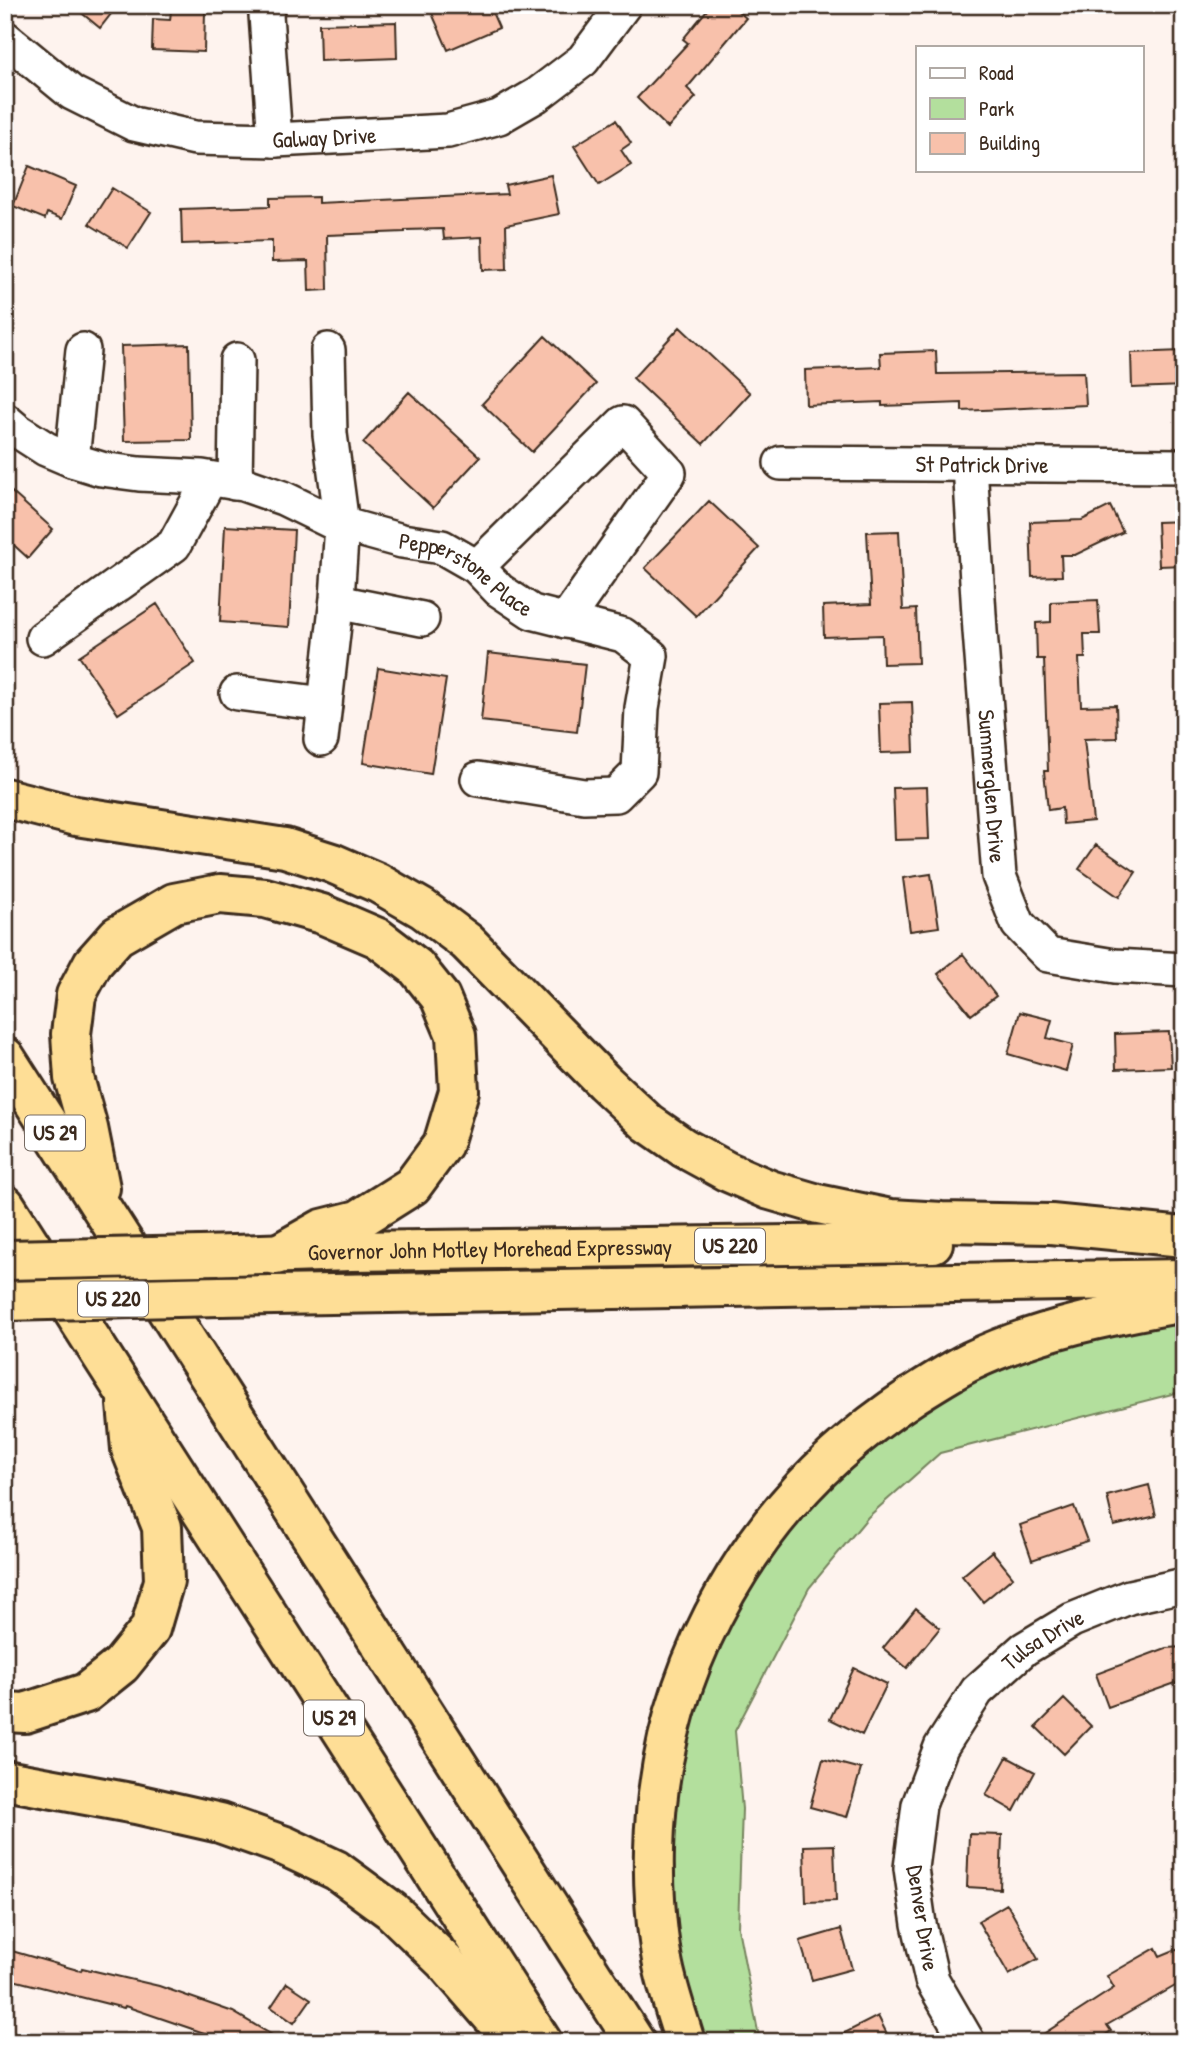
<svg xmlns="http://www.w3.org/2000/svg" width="1189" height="2047" viewBox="0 0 1189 2047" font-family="'Patrick Hand',sans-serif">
<rect width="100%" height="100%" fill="#fef3ee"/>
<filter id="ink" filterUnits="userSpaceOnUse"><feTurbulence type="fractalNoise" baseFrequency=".0143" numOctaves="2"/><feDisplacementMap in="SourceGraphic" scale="14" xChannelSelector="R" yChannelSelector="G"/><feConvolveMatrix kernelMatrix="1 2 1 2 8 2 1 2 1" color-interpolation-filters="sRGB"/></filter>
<g filter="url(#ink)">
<path fill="#b3df9d" stroke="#77845e" stroke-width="2" d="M1184,1315V1391L940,1453L868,1517L809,1588L735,1731L742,1809L738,1928L760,2042H706L698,2023L679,1947L672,1854L678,1781L696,1704L722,1638L761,1564L822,1492L894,1425L954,1388L1050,1345Z"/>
<path fill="#f8c1ab" stroke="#3b2a1e" stroke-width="2" d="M72,5H118L100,28Z
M445,5H489L499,28L448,50L431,11Z
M711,5H731L746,18L687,88L696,97L668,128L637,98L688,43L683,39Z
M171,11L205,12L204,52L152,50L153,19L170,20Z
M396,22L397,58L320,61L319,24Z
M616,120L631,143L621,150L631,165L599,185L574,146Z
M29,166L76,186L62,219L47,213L45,219L13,206Z
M551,175L559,214L506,225L507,269L483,270L482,237L444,239L443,229L405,230V232L327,235L328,290L309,291L308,261L272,262V241L182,244L181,209L270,206V198L318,197V203L507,194L505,185Z
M112,188L151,212L128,248L89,224Z
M680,327L750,393L703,444L633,378Z
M545,336L596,384L532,452L482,404Z
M189,344L191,440L124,441L121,346Z
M936,351L937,374L1084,372L1086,405L962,411V403L882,406V402L806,405L805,370L881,367L880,353Z
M1182,351L1184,386L1132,388L1131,353Z
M409,392L480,457L433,508L363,443Z
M5,486L53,529L28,558L5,537Z
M709,501L759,548L696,616L645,568Z
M1110,506L1123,532L1075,555H1061L1062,576L1032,577L1030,522L1082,520Z
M1184,521V565L1159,566L1157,522Z
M225,526L294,530L289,627L220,622Z
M899,531L903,610L916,609L918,663L883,664L882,635L824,637L823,606L871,604L867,532Z
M1098,600L1100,634H1084L1085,658H1079L1081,706L1116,705L1117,738L1084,739L1093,821L1063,824L1062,808L1048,810L1044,771H1048L1044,659H1037L1036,623L1051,622V602Z
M157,604L195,663L118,714L79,656Z
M488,653L585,664L577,732L481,721Z
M378,668L446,679L431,774L363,763Z
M912,702L914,752L881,753L879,703Z
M927,787L929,839L895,840L893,788Z
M1096,845L1136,872L1119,897L1079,869Z
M931,874L939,927L910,931L903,878Z
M963,954L996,996L971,1015L938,974Z
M1020,1012L1052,1020L1047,1038L1073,1045L1066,1071L1008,1054Z
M1169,1032L1171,1067L1116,1069L1115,1034Z
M1149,1485L1156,1516L1114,1526L1107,1496Z
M1074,1506L1087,1541L1032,1560L1020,1525Z
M992,1551L1013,1577L983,1602L962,1576Z
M916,1608L940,1628L907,1668L883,1648Z
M1184,1647V1680L1108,1707L1096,1674L1166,1648Z
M854,1668L887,1684L862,1735L830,1719Z
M1064,1699L1091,1726L1064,1754L1036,1727Z
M1007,1757L1035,1772L1014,1811L986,1795Z
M823,1759L861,1769L847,1817L810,1807Z
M969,1834L1002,1835L1000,1889L967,1887Z
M834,1845L836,1901L806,1902L804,1846Z
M1007,1904L1038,1959L1009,1975L978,1921Z
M841,1929L852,1969L812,1980L800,1941Z
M1184,1946V1981L1107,2025L1111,2031L1095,2042H1031L1114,1988L1107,1976L1156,1948L1160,1956Z
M5,1949L81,1971L82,1968L159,1986L233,2012L284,2042H220L207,2034L125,2006L124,2008L5,1978Z
M287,1983L311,1999L294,2023L271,2007Z
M878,2016L891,2042H827Z"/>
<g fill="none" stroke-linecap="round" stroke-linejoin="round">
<g stroke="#3b2a1e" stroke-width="38">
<g id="minor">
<path d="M268,5L266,15L275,140"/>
<path id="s1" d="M5,38L72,93L134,124L195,138L275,140L448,131L499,117L537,95L583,60L624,5"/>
<path id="s2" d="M5,420L18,431L46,449L72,460L101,469L139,474L202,477L243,484L283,498L330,521L402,541L442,547L477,567L499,590L532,612L623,635L651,656L642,708L639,772L616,795L584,796L478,779"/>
<path d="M72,460L83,350"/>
<path id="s3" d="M781,463L1184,466"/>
<path id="s4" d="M970,465L980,631L999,876L1018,924L1048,955L1115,966L1184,970"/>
<path d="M235,483L237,360"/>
<path d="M477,567L623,423L669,473L565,621"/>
<path d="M337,602L422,619"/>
<path d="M43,638L174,545L210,479"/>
<path d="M237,693L325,704"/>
<path d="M321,739L337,598L342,525L330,434L328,350"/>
<path id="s5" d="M968,2042L932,1980L919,1924L911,1868L919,1805L941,1747L977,1691L1024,1649L1072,1620L1129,1597L1184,1585"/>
</g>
</g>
<g stroke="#3b2a1e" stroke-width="44">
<g id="highway">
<path d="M5,798L76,816L285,848L332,863L378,883L423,909L467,942L604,1082L648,1123L684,1148L726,1171L770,1190L818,1204L891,1219L942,1222L1051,1224L1184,1237"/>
<path d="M5,1057L635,2042"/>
<path d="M100,1188L88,1128L74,1078L71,1034L76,995L93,963L117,936L174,903L220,894L265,898L322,914L378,938L416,967L440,997L456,1035L459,1091L443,1144L412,1186L358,1220L322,1229L276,1255"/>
<path d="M5,1205L542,2042"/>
<path id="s6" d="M201,1256L351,1251L933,1243"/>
<path d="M220,1296L1184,1279"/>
<path d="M5,1712L25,1713L86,1693L121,1665L150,1629L164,1581L162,1527L131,1449L127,1404"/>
<path d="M5,1780L136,1804L220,1823L285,1846L336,1870L392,1911L445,1962L498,2023L534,2042"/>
<path d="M685,2042C677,2015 667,1988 662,1960C656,1928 653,1883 654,1850C658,1664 757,1497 912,1396C931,1384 951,1371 971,1361C1038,1329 1111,1315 1184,1302"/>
</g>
</g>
<use href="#minor" stroke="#fff" stroke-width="33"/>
<use href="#highway" stroke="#fede96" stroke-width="38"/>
<g stroke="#3b2a1e" stroke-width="44" stroke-linecap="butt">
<path id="highway-bridge" d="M5,1260L201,1256
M5,1301L220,1296"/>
</g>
<use href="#highway-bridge" stroke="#fede96" stroke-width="38"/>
</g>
</g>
<g text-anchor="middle" stroke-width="5" stroke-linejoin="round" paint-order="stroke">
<g fill="#fff" stroke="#766a62" stroke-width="2">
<rect x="25" y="1115.5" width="60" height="35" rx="5"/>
<rect x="695" y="1228.5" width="70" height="35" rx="5"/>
<rect x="78" y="1281.5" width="70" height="35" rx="5"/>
<rect x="304" y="1700.5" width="60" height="35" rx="5"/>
</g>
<g font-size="21" font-weight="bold" fill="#3b2a1e">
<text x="55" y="1140">US 29</text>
<text x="730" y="1253">US 220</text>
<text x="113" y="1306">US 220</text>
<text x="334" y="1725">US 29</text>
</g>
<g font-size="23" fill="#3b2a1e" stroke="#fff">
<text dy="8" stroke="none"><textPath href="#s1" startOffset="348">Galway Drive</textPath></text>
<text dy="8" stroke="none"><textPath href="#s3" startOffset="201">St Patrick Drive</textPath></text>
<text dy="8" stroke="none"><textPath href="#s2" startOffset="495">Pepperstone Place</textPath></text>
<text dy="8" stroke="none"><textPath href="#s4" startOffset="322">Summerglen Drive</textPath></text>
<text dy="8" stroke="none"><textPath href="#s6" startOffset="289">Governor John Motley Morehead Expressway</textPath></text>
<text dy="8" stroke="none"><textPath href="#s5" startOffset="462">Tulsa Drive</textPath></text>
<text transform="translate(923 1918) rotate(81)" y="8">Denver Drive</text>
</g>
</g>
<rect width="1189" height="2047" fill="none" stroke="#fff" stroke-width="28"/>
<rect x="14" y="14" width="1161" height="2019" fill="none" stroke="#3b2a1e" stroke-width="2.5" filter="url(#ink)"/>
<rect x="916" y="46" width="228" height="126" fill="#ffffff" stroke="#b1aaa5" stroke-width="2"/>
<rect x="930" y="68" width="35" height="10" fill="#ffffff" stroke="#b1aaa5" stroke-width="2"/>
<text x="979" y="80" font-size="21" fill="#3b2a1e">Road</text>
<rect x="930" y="98" width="35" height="21" fill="#b3df9d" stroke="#b1aaa5" stroke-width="2"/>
<text x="979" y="116" font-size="21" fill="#3b2a1e">Park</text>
<rect x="930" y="133" width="35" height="21" fill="#f8c1ab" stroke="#b1aaa5" stroke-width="2"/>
<text x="979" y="150" font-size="21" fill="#3b2a1e">Building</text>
</svg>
